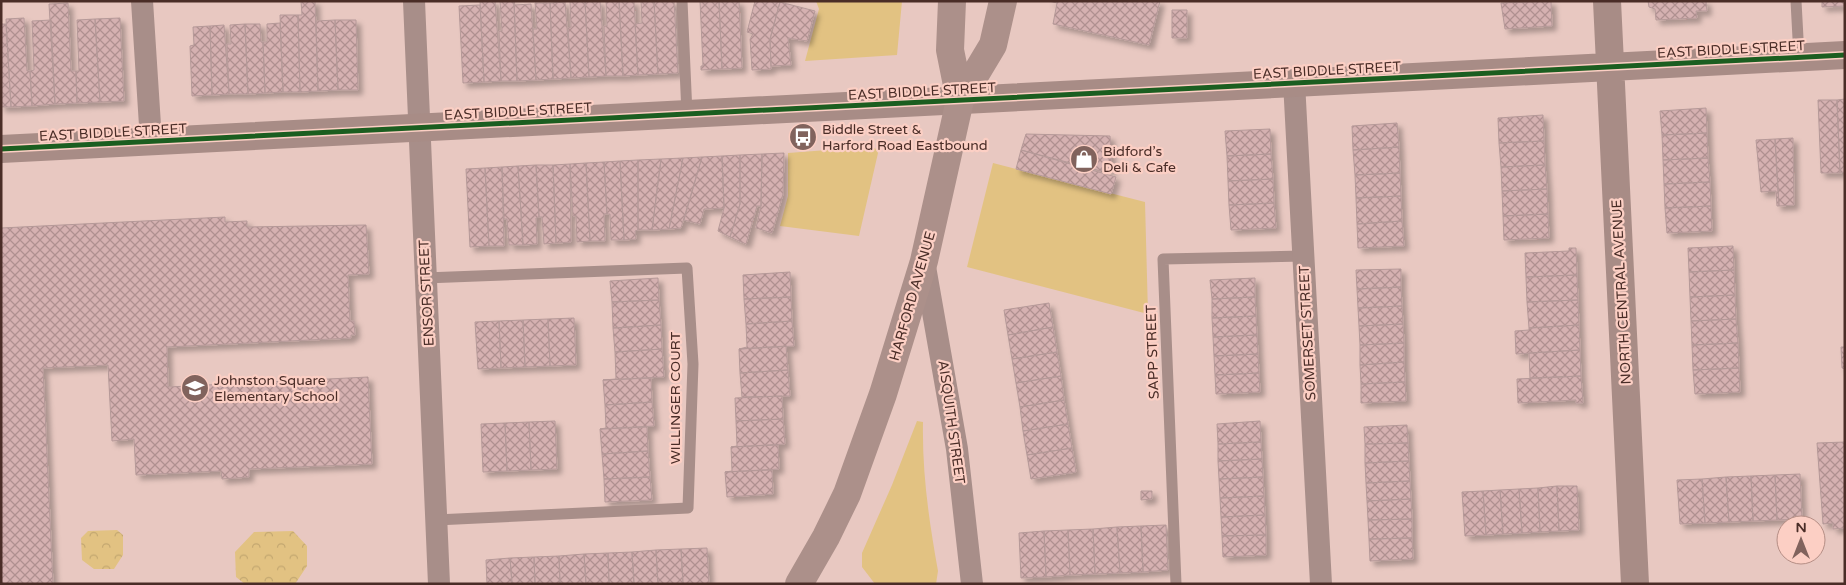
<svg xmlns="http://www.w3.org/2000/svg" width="1846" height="585" viewBox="0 0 1846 585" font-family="'Varela Round',sans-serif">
<defs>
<pattern id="park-crowns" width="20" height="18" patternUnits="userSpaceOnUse" patternTransform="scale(1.25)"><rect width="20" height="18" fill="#e2c282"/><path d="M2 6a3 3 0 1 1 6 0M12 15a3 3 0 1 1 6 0" fill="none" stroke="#c3a770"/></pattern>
<pattern id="building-cross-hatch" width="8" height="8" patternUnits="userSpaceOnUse" patternTransform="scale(1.25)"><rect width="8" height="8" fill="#d5b1b1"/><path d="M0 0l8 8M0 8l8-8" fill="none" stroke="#af9090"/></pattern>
<filter id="shadow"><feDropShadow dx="4.5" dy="4.5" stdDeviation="2.5" flood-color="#0004"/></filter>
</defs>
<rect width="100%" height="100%" fill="#e8c8c1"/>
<path fill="#e2c282" d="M816,1H902L897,55L805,61L819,9Z
M867,147L875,148L878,153L859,236L780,226L788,196V153Z
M993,163L1145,202L1148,314L967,267Z
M917,421L923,422C922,473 929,521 938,571L936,584H875L862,567V553L892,485Z"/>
<path fill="url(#park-crowns)" d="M117,530L123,535V555L114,569H94L82,560L81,538L88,531Z
M293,531L307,546V566L295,584H245L236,577L235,552L254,532Z"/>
<path fill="url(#building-cross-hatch)" stroke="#b59998" filter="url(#shadow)" d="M301,1H315L318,91L300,92L298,15H302Z
M480,1H495L501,81L484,82Z
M500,1H514L517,81H501L499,31H502Z
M514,1L515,5L531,4L536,80L517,81Z
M570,1H585L589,77L571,78L568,28L571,27Z
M585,1H600L606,76L589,77Z
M606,1H619L623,76H606L604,26H607Z
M619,1H634L638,75L623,76Z
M641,1H654L658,74L638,75L635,24L642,23Z
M654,1H674L678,73L658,74Z
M700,1H719L722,69L701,70V66H703Z
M719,1H739L742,68L722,69Z
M755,1L780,2L770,39L771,69L752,70L750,39L753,34L747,32Z
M1049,1H1160L1149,45L1053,24L1057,3Z
M1551,1L1552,26L1505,29L1501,3Z
M1648,1H1706L1707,11H1696L1697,18L1656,20L1655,9L1649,7Z
M1822,1H1845V6L1822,7Z
M565,2L571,78L553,79L550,3Z
M780,2L815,11L807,41L788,38L791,65L771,66L770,39Z
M68,3L71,71H76L77,103L55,104L49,4Z
M535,3H550L553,79L536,80L533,29H537Z
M480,5L484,82L463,83L459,6Z
M1172,10H1187V38H1172Z
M280,15H298L300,92H283Z
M24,18L27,71H30L32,106L11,107L6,19Z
M120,18L124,101L100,102L95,19Z
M95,19L100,102L77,103L76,71H79L77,20Z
M51,20L55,104L32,106L30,71L34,70L32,21Z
M335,20L338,90L318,91L316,21Z
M335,20H356L358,90H338Z
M280,23L283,92L265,93L263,42H267V24Z
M1,24H6L11,107H1Z
M245,24H260L261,42H263L265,93L248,94Z
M245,24L248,94H229L227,44H231L230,25Z
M224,25L229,94L212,95L210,26Z
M210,26L212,95L192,96L190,46L194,45L193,27Z
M1845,99V172L1840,173L1837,100Z
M1818,100H1837L1840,173H1821Z
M1706,108L1707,133L1662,135L1660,111Z
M1543,115L1544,141L1499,143L1498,118Z
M1397,123L1399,147L1353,150L1352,126Z
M1270,129L1271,154L1227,156L1225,131Z
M1707,133L1708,158L1663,160L1662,135Z
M1026,134L1110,136L1112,171L1102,168L1101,171L1021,150Z
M1793,138L1794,205L1779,206L1775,139Z
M1775,139L1779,206H1777L1776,191L1761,192L1756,140Z
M1544,141L1545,165L1501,167L1499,143Z
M1399,147L1400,173L1355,175L1353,150Z
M1021,150L1116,177L1111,194L1016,169Z
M784,153L783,194L772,233L756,228L761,206L762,154Z
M762,154L761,206H757L746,244L730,237L740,204V155Z
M1271,154L1273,179L1228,181L1227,156Z
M740,155V204L730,237L718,231L724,208L722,156Z
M722,156L724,208L704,209L700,224L684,220L702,157Z
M702,157L681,228L669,229L683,158Z
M683,158L669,229L652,230L661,159Z
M1708,158L1710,182L1664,184L1663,160Z
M661,159L652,230H638V160Z
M638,160V230L635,231L636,239L624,240L620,161Z
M620,161L624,240H611L610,214H607L604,162Z
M604,162L607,214H604L605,241H590L586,163Z
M586,163L590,241L577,242L576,216H573L570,164Z
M570,164L571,242L556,243L553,165Z
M536,165L539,217L536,218L537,244L523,245L518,166Z
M536,165H553L556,243L544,244L542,217H539Z
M1545,165L1547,189L1502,191L1501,167Z
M518,166L523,245H509L507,219H504L502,167Z
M502,167L504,246H489L485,168Z
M485,168L489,246L470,247L466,169Z
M1400,173L1401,196L1356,198L1355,175Z
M1273,179L1274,203L1229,205L1228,181Z
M1710,182L1711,206L1665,208L1664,184Z
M1547,189L1548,214L1503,216L1502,191Z
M1401,196L1402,221L1357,224L1356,198Z
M1274,203L1276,228L1231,230L1229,205Z
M1711,206L1712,231L1667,233L1665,208Z
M1548,214L1549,238L1504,240L1503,216Z
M225,217V222L247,221V227L366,225L369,274L348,275L350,321H354L355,335H351V338L167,347L168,387L368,377L372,464L249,469V477L222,479L221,471L136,475L134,439L112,441L108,365L43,368L53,584H1V228Z
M1402,221L1404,246L1358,248L1357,224Z
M1733,246L1734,270L1689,272L1688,248Z
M1569,248H1576L1577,275L1526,277L1525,253L1569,251Z
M1401,269V287L1357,289L1356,270Z
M1734,270L1735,295L1690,297L1689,272Z
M790,272L791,297L744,299L743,275Z
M1577,275L1578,300L1527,302L1526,277Z
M658,278L659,300L612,302L610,281Z
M1255,278V297L1212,299L1210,280Z
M1401,287L1402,306L1358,308L1357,289Z
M1735,295L1736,319L1691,321L1690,297Z
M791,297L792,321L746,324L744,299Z
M1255,297L1256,316L1212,318V299Z
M659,300L661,325L613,328L612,302Z
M1578,300L1579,325L1529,328L1527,302Z
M1049,303L1053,327L1008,335L1004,310Z
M1402,306L1403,324L1359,326L1358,308Z
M1256,316L1257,335L1213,337L1212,318Z
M574,318L576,365L550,366L548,319Z
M548,319L550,366L525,367L523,320Z
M1736,319L1738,343L1692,345L1691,321Z
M523,320L525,367L501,368L499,321Z
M499,321L501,368L478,369L475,322Z
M792,321L794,346L739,349L747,347L746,324Z
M1403,324L1404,343L1360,345L1359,326Z
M661,325L662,349L615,352L613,328Z
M1579,325L1580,350L1516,354L1515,331L1529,330V328Z
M1053,327L1057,352L1012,359L1008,335Z
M1257,335L1258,354L1214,356L1213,337Z
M1404,343V362L1360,365V345Z
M1738,343L1739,368L1693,370L1692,345Z
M786,346L788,370L740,373L739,349Z
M1841,347H1845V369L1842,368Z
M662,349L664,377L603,380L616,379L615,352Z
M1580,350L1581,376L1530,378L1529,353Z
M1057,352L1061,376L1016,383L1012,359Z
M1258,354L1259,373L1215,375L1214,356Z
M1404,362L1405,382L1361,384L1360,365Z
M1739,368L1740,392L1695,394L1693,370Z
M788,370L790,396L742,397L740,373Z
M1259,373L1260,392L1216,394L1215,375Z
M1061,376L1064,400L1020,407L1016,383Z
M1581,376L1583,403H1576V400L1518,403L1517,379Z
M651,378L652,402L605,405L603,380Z
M1405,382L1406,401L1361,403V384Z
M782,396L783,419L736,421L735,398Z
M1064,400L1068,424L1023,431L1020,407Z
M652,402L654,426L600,429L606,428L605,405Z
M783,419L785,444L731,447L737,446L736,421Z
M555,421L557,469L531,470L529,422Z
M1260,421L1261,442L1218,444L1217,424Z
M529,422L531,470L507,471L505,423Z
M505,423L507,471L483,472L481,424Z
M1068,424L1072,448L1027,455L1023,431Z
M1407,425L1408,443L1365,444L1364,427Z
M647,427L648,451L602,454L600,429Z
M1261,442L1262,459L1218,461V444Z
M1845,442V528L1833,529V523L1823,524L1817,443Z
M1408,443L1409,461L1365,463V444Z
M778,445L779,469L725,472L732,471L731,447Z
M1072,448L1076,472L1031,479L1027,455Z
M648,451L650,477L604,479L602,454Z
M1262,459L1263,477L1219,479L1218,461Z
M1409,461L1410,481L1366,483L1365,463Z
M772,470L773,494L727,497L725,472Z
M1800,474L1802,519L1777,520L1775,475Z
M1775,475L1777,520L1753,521L1751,476Z
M1751,476L1753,521L1729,522L1726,477Z
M650,477L652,500L605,502L604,479Z
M1263,477L1264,496L1220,498L1219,479Z
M1726,477L1729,522L1705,523L1702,479Z
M1702,479L1705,523L1680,524L1677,480Z
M1410,481L1411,499L1367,501L1366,483Z
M1557,486H1577L1579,530L1559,531Z
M1557,486L1559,531L1540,532L1538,488Z
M1538,488L1540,532L1522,533L1519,489Z
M1519,489L1522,533L1503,534L1500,490Z
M1500,490L1503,534L1486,535L1483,491Z
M1141,491H1152V499L1141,500Z
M1483,491L1486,535L1465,536L1462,492Z
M1264,496L1265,515L1221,517L1220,498Z
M1411,499L1412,519L1368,520L1367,501Z
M1265,515L1266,535L1222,536L1221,517Z
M1412,519V538L1369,539L1368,520Z
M1166,525L1168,570L1143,572L1141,526Z
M1141,526L1143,572L1120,573L1117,527Z
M1117,527L1120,573L1095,574L1093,529Z
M1093,529L1095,574L1070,575L1068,530Z
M1068,530L1070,575L1046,577L1044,531Z
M1044,531L1046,577L1021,578L1019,533Z
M1266,535V555L1223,557L1222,536Z
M1412,538L1413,559L1370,561L1369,539Z
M707,548L709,584H683L681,549Z
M681,549L683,584H658L656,550Z
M656,550L658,584H634L632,552Z
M632,552L634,584H609L608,553Z
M608,553L609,584H586L584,554Z
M584,554L586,584H560L559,556Z
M559,556L560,584H535L534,557Z
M534,557L535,584H512L510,558Z
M510,558L512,584H487L486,560Z"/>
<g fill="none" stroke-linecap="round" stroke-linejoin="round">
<path stroke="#a88e89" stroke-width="11" d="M682,1L687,114
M1796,1L1799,57
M425,278L687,268L693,364L688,508L436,520
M1176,584L1163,259L1303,256"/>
<path stroke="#a88e89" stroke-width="22" d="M142,1L151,141
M414,1L439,584
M1294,82L1321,584
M924,261L957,449L972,584"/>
<path stroke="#a88c86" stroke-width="28" d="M1607,1L1635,584
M1,149L1845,55"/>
<path stroke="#ac908a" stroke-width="28" d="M952,1L950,50L960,100
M799,584L826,537L847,494L883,394L924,261L960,100L993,45L1003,1"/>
<g stroke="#fccfc4" stroke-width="8">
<path id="cycleway" d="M1,149L1845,55"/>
</g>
<use href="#cycleway" stroke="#1b5e20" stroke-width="5"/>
</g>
<defs>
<g id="bus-disc" transform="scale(1.4375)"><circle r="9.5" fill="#81635d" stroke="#fccfc4"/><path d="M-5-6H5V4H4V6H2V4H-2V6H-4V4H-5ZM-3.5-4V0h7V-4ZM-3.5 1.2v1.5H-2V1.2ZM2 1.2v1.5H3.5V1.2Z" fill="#fff"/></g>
<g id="shop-disc" transform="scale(1.4375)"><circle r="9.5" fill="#81635d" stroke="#fccfc4"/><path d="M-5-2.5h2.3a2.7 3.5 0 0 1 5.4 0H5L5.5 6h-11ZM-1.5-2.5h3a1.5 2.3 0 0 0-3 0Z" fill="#fff"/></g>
<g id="school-disc" transform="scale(1.4375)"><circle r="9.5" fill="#81635d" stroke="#fccfc4"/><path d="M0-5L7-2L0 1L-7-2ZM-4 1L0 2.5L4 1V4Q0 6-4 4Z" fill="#fff"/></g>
</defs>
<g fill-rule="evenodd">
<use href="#bus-disc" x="803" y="137"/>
<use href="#shop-disc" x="1084" y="159"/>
<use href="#school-disc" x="195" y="388"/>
</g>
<g text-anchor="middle" stroke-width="4.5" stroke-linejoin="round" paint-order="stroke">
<g font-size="14" fill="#4a2d27" stroke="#fccfc4">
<text transform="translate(1731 49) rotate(-3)" y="5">EAST BIDDLE STREET</text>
<text transform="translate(1327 70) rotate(-3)" y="5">EAST BIDDLE STREET</text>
<text transform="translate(922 91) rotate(-3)" y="5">EAST BIDDLE STREET</text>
<text transform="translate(518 111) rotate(-3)" y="5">EAST BIDDLE STREET</text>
<text transform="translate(113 132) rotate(-3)" y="5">EAST BIDDLE STREET</text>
<text transform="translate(1621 292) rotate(-93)" y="5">NORTH CENTRAL AVENUE</text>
<text transform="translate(426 293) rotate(-93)" y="5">ENSOR STREET</text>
<text transform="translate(912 296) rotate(-74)" y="5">HARFORD AVENUE</text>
<text transform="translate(1307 333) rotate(-93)" y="5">SOMERSET STREET</text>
<text transform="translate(1152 352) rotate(-92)" y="5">SAPP STREET</text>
<text transform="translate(675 398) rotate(-90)" y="5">WILLINGER COURT</text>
<text transform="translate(952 422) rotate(82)" y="5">AISQUITH STREET</text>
</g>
<g font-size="14" fill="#4a2d27" stroke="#fccfc4" text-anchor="start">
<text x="822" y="134">Biddle Street &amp;<tspan x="822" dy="16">Harford Road Eastbound</tspan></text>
<text x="1103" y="156">Bidford’s<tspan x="1103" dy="16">Deli &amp; Cafe</tspan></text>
<text x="214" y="385">Johnston Square<tspan x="214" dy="16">Elementary School</tspan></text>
</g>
</g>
<rect width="1846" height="585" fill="none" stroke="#4a2d27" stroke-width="5"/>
<g transform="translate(1801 540)"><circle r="24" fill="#fccfc4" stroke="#b58e85"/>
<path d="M0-4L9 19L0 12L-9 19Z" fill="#81635d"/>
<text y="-8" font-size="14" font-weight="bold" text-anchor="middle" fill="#4a2d27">N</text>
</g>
</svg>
